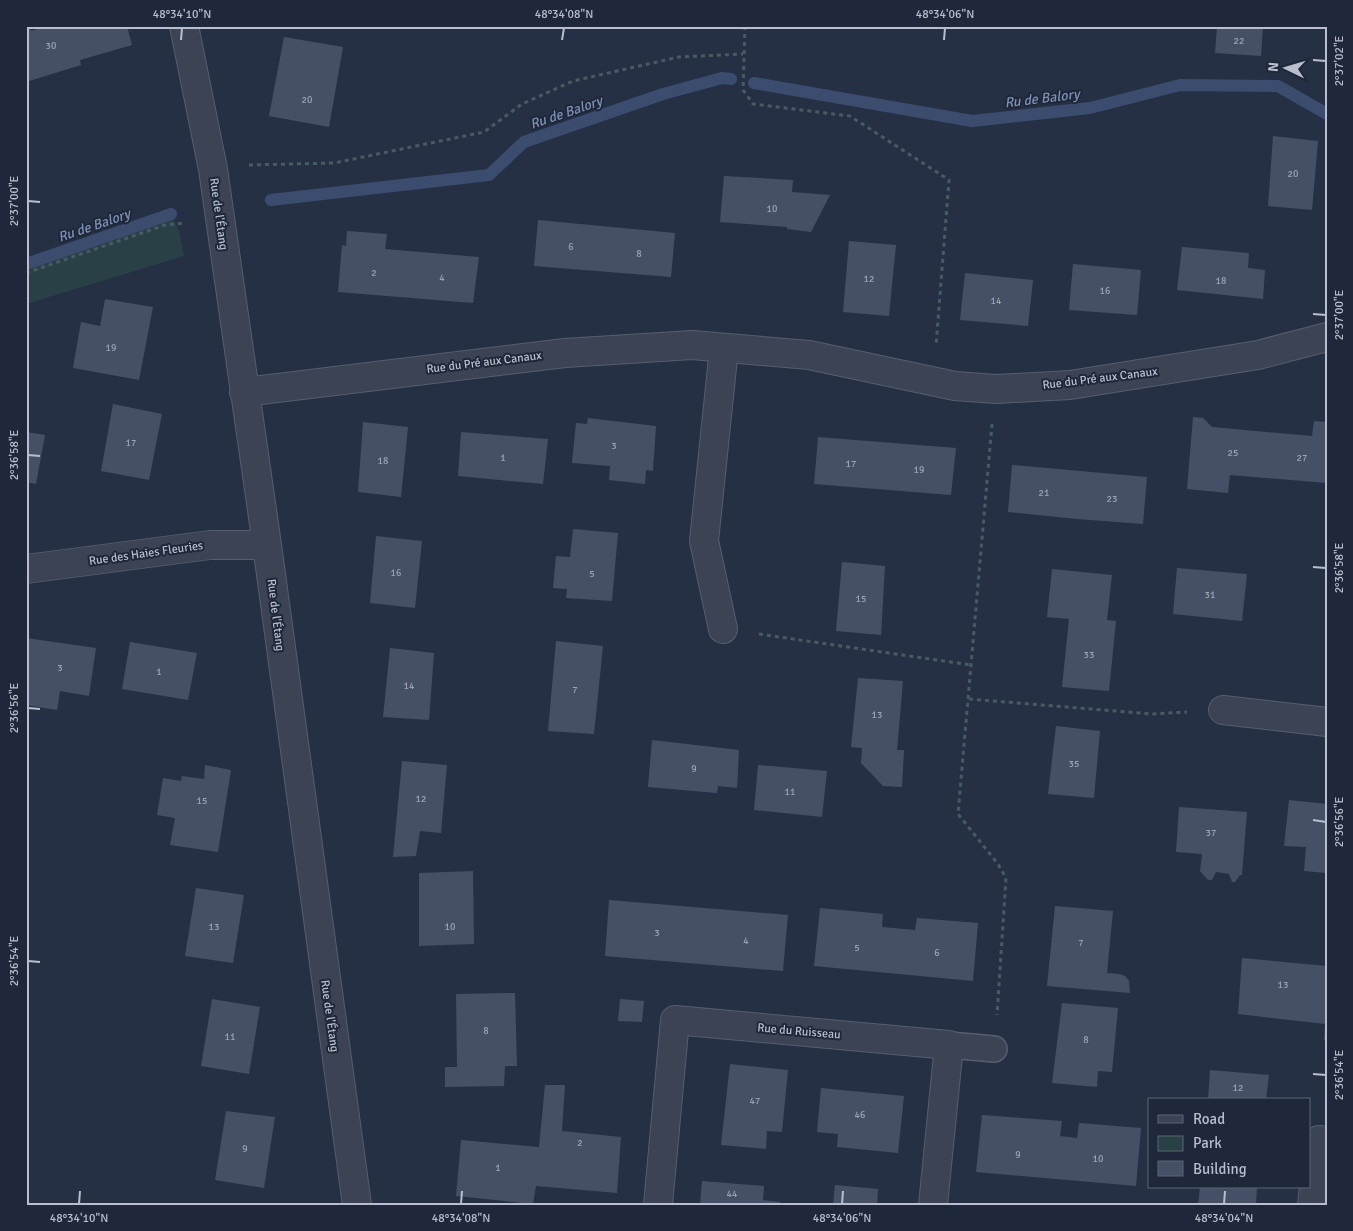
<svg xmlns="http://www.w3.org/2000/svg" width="1353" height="1231" viewBox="0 0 1353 1231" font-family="Signika,sans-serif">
<rect width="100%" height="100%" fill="#263045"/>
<path fill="#284046" d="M171,214L179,231L184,256L26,304V264Z"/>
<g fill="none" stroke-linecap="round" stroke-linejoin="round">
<path stroke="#3b4c6e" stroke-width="12" d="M754,83L972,121L1090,108L1180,85L1278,86L1327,114
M271,200L489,175L524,142L663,94L722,78L731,79
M26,264L171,214"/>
</g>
<path fill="#455067" d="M26,26H29L31,31L47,26H127L132,45L80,60L81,65L26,82Z
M1217,26H1263L1261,56L1215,53Z
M284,37L343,47L329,127L269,116Z
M1273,136L1318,141L1312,210L1268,206Z
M724,176L793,180L792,192L830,195L811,232L787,229V227L720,222Z
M538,220L675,233L671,277L534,266Z
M347,231L387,234L385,249L479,257L473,303L338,292L342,245L346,246Z
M849,241L896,245L889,316L843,312Z
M1182,247L1249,253L1248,268L1265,270L1263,299L1177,290Z
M1073,264L1141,270L1137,315L1069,310Z
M965,273L1033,280L1028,326L960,320Z
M105,299L153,307L139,380L73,368L81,322L100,326Z
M113,404L162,414L149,480L101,471Z
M1193,417L1203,418L1212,427L1312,436L1314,421L1327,422V483L1230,475L1228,493L1187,489Z
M588,418L656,426L653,471L646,470L645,484L609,480L610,466L572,463L576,423L587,424Z
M363,422L408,427L401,497L358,492Z
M26,432L45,435L36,484L26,482Z
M461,432L548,439L543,484L458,476Z
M818,437L956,448L951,495L814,484Z
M1012,465L1147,477L1143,524L1077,519L1008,512Z
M573,529L618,533L612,601L566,598L567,589L553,588L556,556L570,557Z
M376,536L422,541L415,608L370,603Z
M842,562L885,566L881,635L836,631Z
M1177,568L1247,574L1242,621L1173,614Z
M1052,569L1112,575L1107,620L1116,621L1109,691L1062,687L1069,619L1047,617Z
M26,638L96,648L89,696L60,691L57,710L26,705Z
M556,641L603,646L594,734L548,731Z
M130,642L197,653L188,700L122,689Z
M390,648L434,653L429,720L383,717Z
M858,678L903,681L897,750H904L902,787L883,786L861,763L862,748L851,747Z
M1056,726L1100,731L1094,798L1048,794Z
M652,740L739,750L737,788L718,786L717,793L648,787Z
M402,761L447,765L441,833L420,831L416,856L393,857Z
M205,765L231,770L218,852L170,845L175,818L157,815L163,778L181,781L182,776L204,779Z
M758,765L827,771L822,817L754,810Z
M1289,800L1327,804V873L1304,871L1306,847L1284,846Z
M1179,807L1247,812L1242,875H1240L1235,882H1232L1229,874L1216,872L1212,880H1208L1200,871L1202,854L1176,852Z
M473,871L474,944L419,946V873Z
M196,888L244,895L233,963L185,956Z
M609,900L788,915L783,971L605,956Z
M1055,906L1113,911L1107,973L1120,974L1125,976L1129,981L1130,993L1047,986Z
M820,908L883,914L882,927L915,930L917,918L978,923L973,981L814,966Z
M1242,958L1327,966V1040H1324L1325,1024L1238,1014Z
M515,993L517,1066H505L504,1086L445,1087V1067H457L456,994Z
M212,999L260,1007L249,1074L201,1066Z
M620,999L644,1001L642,1022L618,1021Z
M1062,1003L1118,1008L1112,1072L1098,1071L1097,1087L1052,1083Z
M730,1064L788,1070L782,1132L767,1131L766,1149L721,1145Z
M1210,1070L1269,1075L1266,1100H1208Z
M545,1085H565L562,1131L621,1137L617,1193L536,1186L533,1204L456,1196L461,1140L539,1147Z
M821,1088L904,1096L898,1153L837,1147L838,1134L817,1132Z
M226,1111L275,1117L264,1188L215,1180Z
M982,1115L1062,1121L1060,1136L1077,1138L1079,1123L1141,1128L1136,1186L976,1172Z
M702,1181L764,1186L763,1200L780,1202V1205H700Z
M835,1185L878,1189L877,1205H833Z
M1200,1187H1257L1256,1205H1198Z"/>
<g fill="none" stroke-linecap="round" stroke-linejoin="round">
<g stroke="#565e6f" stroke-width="28">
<path id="lane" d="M949,1045L994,1049"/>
</g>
<g stroke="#565e6f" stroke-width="30">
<path id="street" d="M184,26L213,169L267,545L357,1205
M244,392L565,353L692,345L809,355L955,386L996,389L1070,385L1258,355L1327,337
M26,569L210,545H267
M723,629L704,541L724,348
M1223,710L1327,722
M658,1205L675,1020L949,1045L933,1205
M1312,1205L1319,1140L1327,1141"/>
</g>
<path stroke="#475c62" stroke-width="3" stroke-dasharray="4 4" stroke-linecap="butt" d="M745,26L743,90L753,104L850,116L949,180L936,346
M249,165L334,163L484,132L522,104L573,81L679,57L743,54
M26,273L165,225L184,223
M992,424L958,814L998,864L1006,878L997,1015
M759,634L971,665
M969,699L1152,714L1187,712"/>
<use href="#lane" stroke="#3b4354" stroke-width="25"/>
<use href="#street" stroke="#3b4354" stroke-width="28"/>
</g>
<path fill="none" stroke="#b8bece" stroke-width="2" d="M181,40L182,28M562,40L564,28M944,40L945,28M1313,60L1326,61M28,201L40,202M1313,314L1326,315M28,455L40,456M1313,567L1326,568M28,708L40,709M1313,820L1326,822M28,961L40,962M1313,1074L1326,1075M79,1204L80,1191M461,1204L462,1191M842,1204L843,1191M1224,1204L1225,1191"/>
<g text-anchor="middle" stroke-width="4" stroke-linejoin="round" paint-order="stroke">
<g font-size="10" fill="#9ba2b4">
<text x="1239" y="44">22</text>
<text x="51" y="49">30</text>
<text x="307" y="103">20</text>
<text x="1293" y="177">20</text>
<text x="772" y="212">10</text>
<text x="571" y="250">6</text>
<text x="639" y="257">8</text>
<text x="374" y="276">2</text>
<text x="442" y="281">4</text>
<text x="869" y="282">12</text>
<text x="1221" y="284">18</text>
<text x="1105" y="294">16</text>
<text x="996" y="304">14</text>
<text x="111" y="351">19</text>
<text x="131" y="446">17</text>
<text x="614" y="449">3</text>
<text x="1233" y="456">25</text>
<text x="503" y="461">1</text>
<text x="1302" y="461">27</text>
<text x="383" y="464">18</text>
<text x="851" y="467">17</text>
<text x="919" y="473">19</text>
<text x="1044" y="496">21</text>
<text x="1112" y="502">23</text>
<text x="396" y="576">16</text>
<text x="592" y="577">5</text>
<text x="1210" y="598">31</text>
<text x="861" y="602">15</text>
<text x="1089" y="658">33</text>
<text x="60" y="671">3</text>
<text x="159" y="675">1</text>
<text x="409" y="689">14</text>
<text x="575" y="693">7</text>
<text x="877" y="718">13</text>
<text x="1074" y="767">35</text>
<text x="694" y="772">9</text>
<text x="790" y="795">11</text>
<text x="421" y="802">12</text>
<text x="202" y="804">15</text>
<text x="1211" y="836">37</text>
<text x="214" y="930">13</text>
<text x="450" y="930">10</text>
<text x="657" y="936">3</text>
<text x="746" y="944">4</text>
<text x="1081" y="946">7</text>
<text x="857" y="951">5</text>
<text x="937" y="956">6</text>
<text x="1283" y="988">13</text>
<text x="486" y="1034">8</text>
<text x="230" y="1040">11</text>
<text x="1086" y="1043">8</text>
<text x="1238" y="1091">12</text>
<text x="755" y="1104">47</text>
<text x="860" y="1118">46</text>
<text x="580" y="1146">2</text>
<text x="245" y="1152">9</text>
<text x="1018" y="1158">9</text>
<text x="1098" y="1162">10</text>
<text x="498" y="1171">1</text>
<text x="732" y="1197">44</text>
</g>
<g font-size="12" fill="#b8bece" stroke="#1f283a">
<text transform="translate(219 214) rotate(82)" y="4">Rue de l'Étang</text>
<text transform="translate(484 362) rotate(-7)" y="4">Rue du Pré aux Canaux</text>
<text transform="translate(1100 378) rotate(-7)" y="4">Rue du Pré aux Canaux</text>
<text transform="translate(146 553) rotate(-8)" y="4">Rue des Haies Fleuries</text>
<text transform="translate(276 615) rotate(83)" y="4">Rue de l'Étang</text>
<text transform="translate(330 1016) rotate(82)" y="4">Rue de l'Étang</text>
<text transform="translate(799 1031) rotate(5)" y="4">Rue du Ruisseau</text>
</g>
<g font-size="14" font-style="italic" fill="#7e91b6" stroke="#1f283a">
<text transform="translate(1042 98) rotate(-7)" y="5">Ru de Balory</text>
<text transform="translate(566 112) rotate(-19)" y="5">Ru de Balory</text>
<text transform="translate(94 225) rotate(-19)" y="5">Ru de Balory</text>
</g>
</g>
<rect width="1353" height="1231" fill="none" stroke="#1f283a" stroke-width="55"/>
<rect x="1148" y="1098" width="162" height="90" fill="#1f283a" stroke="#5c6475"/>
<rect x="1158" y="1115" width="25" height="8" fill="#3b4354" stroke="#5c6475"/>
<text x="1193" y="1124" font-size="15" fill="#b8bece">Road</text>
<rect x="1158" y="1136" width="25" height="15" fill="#284046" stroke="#5c6475"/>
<text x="1193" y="1148" font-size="15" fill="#b8bece">Park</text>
<rect x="1158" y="1161" width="25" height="15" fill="#455067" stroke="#5c6475"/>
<text x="1193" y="1174" font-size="15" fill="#b8bece">Building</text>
<g transform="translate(1286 68) rotate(275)" stroke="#1f283a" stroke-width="4" paint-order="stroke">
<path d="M0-4L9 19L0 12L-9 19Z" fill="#b8bece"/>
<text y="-8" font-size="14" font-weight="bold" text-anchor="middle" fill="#b8bece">N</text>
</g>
<rect x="28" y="28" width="1298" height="1176" fill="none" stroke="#b8bece" stroke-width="2"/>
<g font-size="12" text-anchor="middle" fill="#b8bece">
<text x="182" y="18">48°34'10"N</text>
<text x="564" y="18">48°34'08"N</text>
<text x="945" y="18">48°34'06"N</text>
<text transform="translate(1339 61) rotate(-90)" y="4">2°37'02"E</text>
<text transform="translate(14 201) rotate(-90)" y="4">2°37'00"E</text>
<text transform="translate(1339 315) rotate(-90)" y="4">2°37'00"E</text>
<text transform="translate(14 455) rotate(-90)" y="4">2°36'58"E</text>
<text transform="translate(1339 568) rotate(-90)" y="4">2°36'58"E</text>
<text transform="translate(14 708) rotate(-90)" y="4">2°36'56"E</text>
<text transform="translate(1339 822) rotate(-90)" y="4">2°36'56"E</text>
<text transform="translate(14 961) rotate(-90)" y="4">2°36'54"E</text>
<text transform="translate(1339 1075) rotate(-90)" y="4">2°36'54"E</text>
<text x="79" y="1222">48°34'10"N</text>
<text x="461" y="1222">48°34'08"N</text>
<text x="842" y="1222">48°34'06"N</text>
<text x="1224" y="1222">48°34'04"N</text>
</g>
</svg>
